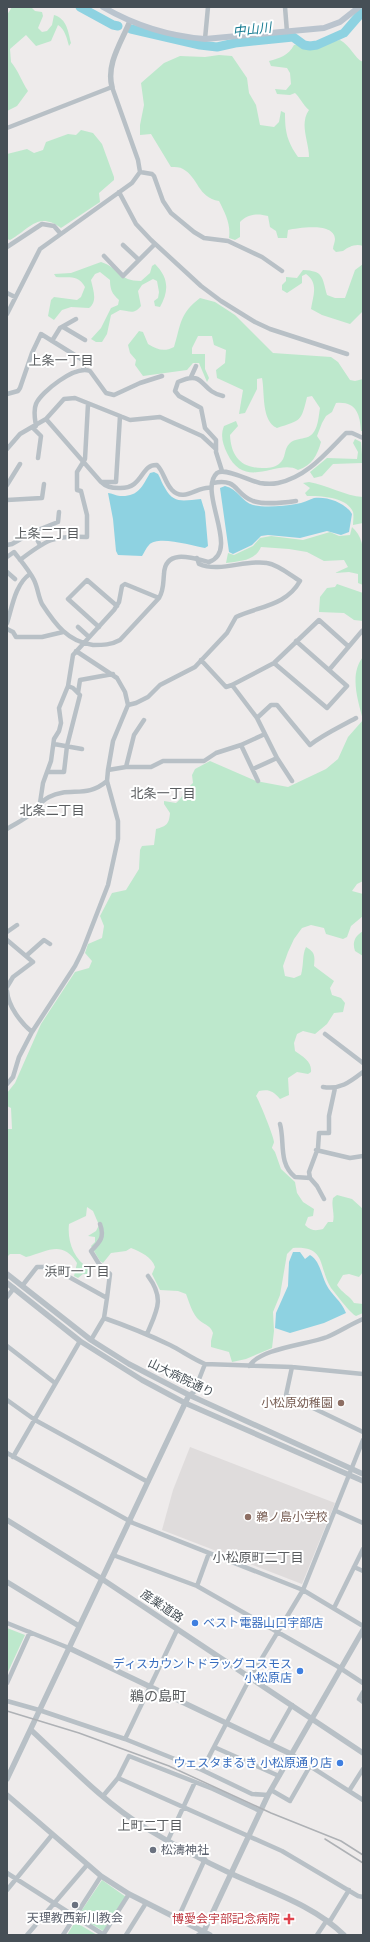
<svg xmlns="http://www.w3.org/2000/svg" width="370" height="1942" viewBox="0 0 370 1942" font-family="'Archivo Narrow','Noto Sans JP',sans-serif">
<rect width="100%" height="100%" fill="#eeebeb"/>
<path fill="#dfdcdc" d="M190,1447L335,1503L302,1584L162,1530L173,1490Z"/>
<path fill="#bde8cc" d="M12,7H31L35,11L42,12L43,16L38,28L42,32L47,31L52,25L54,15C67,19 68,31 71,43L69,46C67,39 65,29 58,25L51,41L36,46L26,35L10,49L11,62C18,70 22,82 28,91L17,106L7,111V15Z
M340,40C351,46 354,58 363,62V246C356,243 348,247 343,251L336,252L333,249C333,246 335,242 335,239C334,222 299,228 288,230L287,238H278L276,231L270,227L268,216C257,213 248,214 240,222V237L235,240L229,238C231,224 225,213 219,201C198,198 198,177 183,169C180,167 175,167 171,167L151,134L140,135V125L144,105L141,83L164,63L180,56L205,57L219,55L232,56L247,78L249,93L256,105L260,125L274,127L279,122L281,111L285,113C285,132 287,141 298,157H309C309,142 299,124 309,110C303,105 299,96 295,93L290,95L277,94L275,89L286,90L291,84L290,73L287,68L271,66L269,61C280,58 288,56 294,45C302,43 309,50 319,47C326,46 332,41 340,40Z
M81,130L93,133L102,144L114,177V180L99,193L100,202L61,228C38,211 30,229 10,240L7,239V154L27,149L34,153L43,150L46,142L68,134L76,135Z
M101,262C120,268 118,281 141,281L150,273L152,266L155,264C169,278 169,291 160,307L155,306L154,301L158,298L159,292L157,281L153,279L142,285L138,291L141,306C134,315 130,311 120,310L111,315L107,334L102,342H96L91,339L101,328L111,308L118,305L119,300C112,294 110,289 110,280L100,272L95,274L91,280C93,290 98,301 89,308L71,307L62,310L54,320L48,316L51,300L54,297L77,300L81,297L85,287C78,274 69,278 56,277L54,274L71,273Z
M363,264V311L350,324L322,315L311,309C313,296 319,283 306,274L302,276V283L287,293L282,290V285L286,281V277L297,278L303,270C324,271 322,277 327,295L335,298H345L355,270Z
M200,298L215,302L235,315L273,353L331,357L338,362L350,380L355,381L363,379V431H361C360,414 356,401 336,403L332,412L326,416L322,423L317,436L321,442C317,456 312,465 298,470C278,458 245,492 227,453C223,444 220,436 224,426L236,421L238,426L230,435C231,455 240,468 262,468C268,468 274,468 279,464C287,458 283,449 290,443C293,440 300,439 304,438C318,436 318,420 320,408L312,396L307,397C301,422 301,420 277,428C261,421 265,393 262,378L257,379V389L245,413L239,414L243,390L217,378L216,370L225,363L226,350L214,345L212,336H198L192,348V354H205V369L209,378L207,382L199,363H193L187,370L143,376L135,365L136,360L130,353L128,345L139,331L143,332L148,344C158,350 164,352 174,347C181,325 179,314 200,298Z
M355,439L361,442L363,467L362,463L333,464L322,476L314,478L310,472L327,458L357,459L358,452L353,443Z
M309,482C327,485 345,496 363,497V523L353,525C353,521 354,516 353,512C347,497 321,496 307,496L305,493L310,488L303,483Z
M352,527C368,541 363,565 363,585L358,583V574L349,572L335,573L348,567L344,560L324,561L307,552L289,549L261,547C255,561 240,561 226,563L228,553L234,555L253,546L260,538L271,536L303,540L330,532L339,536L350,535Z
M337,584L363,593V621L354,620L344,613L319,612L320,597L327,588L335,587Z
M363,657V881L357,884L352,891L363,894V916L351,926L347,937L343,939L326,934L324,928L311,925L302,928L294,939L288,952L283,966L285,976L294,978L301,975C304,964 302,955 306,947C315,952 315,956 314,966L334,981L330,988L332,995L341,998L345,1003L343,1012L334,1013L327,1024L315,1034L303,1031L297,1034L294,1043L295,1051C303,1057 312,1061 311,1072L308,1074L297,1072L288,1078L289,1095L280,1099C273,1091 269,1089 259,1091L256,1096C259,1100 274,1137 274,1142C274,1143 272,1147 272,1148L275,1152L281,1169L295,1182L297,1193L303,1202L314,1209L313,1216L308,1217L305,1225C311,1231 316,1231 323,1229L328,1222H333C335,1213 331,1207 333,1198L337,1195L352,1199L363,1209V1272L359,1277L349,1274L343,1275L337,1285C342,1293 350,1296 354,1303L363,1304V1313L356,1316C350,1313 336,1294 331,1288C318,1267 327,1246 293,1248L287,1254L280,1295L273,1312L274,1331L272,1348L246,1359L232,1362L229,1352L211,1347V1341L213,1333C210,1324 203,1325 197,1318C192,1312 189,1302 186,1294L178,1291L160,1290L152,1274L155,1267C152,1257 141,1252 131,1248L126,1251L111,1253L103,1263L100,1261L91,1246L95,1242V1237L88,1236L96,1231L99,1225L93,1211L87,1207L86,1216L69,1224C67,1241 74,1260 89,1268L87,1274H83L78,1278L74,1276L77,1263C62,1239 47,1252 26,1257L20,1254H10L7,1257V1129H12L11,1108L7,1106V1093L15,1083L41,1024L75,972L89,968L92,961L85,953L88,944L102,938L104,926L100,916L112,893L126,890L139,869L140,850L142,846L154,845L156,829C167,826 169,824 170,813L164,804V801L176,803C183,797 186,789 193,783L192,775L195,769L210,761L256,781L288,787L326,769L338,759L348,737L363,720C358,701 349,674 363,657Z
M363,931V956L355,951C352,942 355,936 363,931Z
M7,1628L25,1635L7,1674Z
M102,1880L126,1897L103,1931L78,1916Z
M75,1922L97,1935H67Z"/>
<path fill="#8ed2e1" d="M154,472L158,474C161,479 162,484 165,488C174,505 185,500 201,499L205,512L208,546L205,548C192,546 158,535 149,545C146,548 144,553 142,556L118,555L116,551L113,519L108,493C112,493 116,496 120,496C138,497 142,487 150,473Z
M225,486C238,489 242,502 253,505C266,508 283,506 296,504C303,503 308,500 314,498C327,496 346,503 352,514L349,532L341,535L327,531L300,538L268,535L261,536L252,545L233,554L229,552L220,488Z
M293,1252H300L305,1259L310,1255C320,1261 321,1274 326,1284C332,1296 341,1300 346,1313L324,1323L290,1333L275,1328L276,1313L288,1286L289,1262Z"/>
<g fill="none" stroke-linecap="round" stroke-linejoin="round">
<path stroke="#8ed2e1" stroke-width="9" d="M80,7L113,25L118,26
M131,29L200,45L217,47L235,43L293,37L304,45L310,46L317,45L344,33L363,11"/>
<path stroke="#b8c0c6" stroke-width="4.5" d="M285,7L287,32
M205,39L208,7
M7,128L112,87L138,160L140,172L132,183L40,249L7,314
M140,172L152,174L154,176L163,201L171,213L194,232L204,238L228,241L262,257L282,271
M119,192L136,224L151,240L201,286L221,301L255,322L270,329L347,354
M123,245L139,260
M7,247L42,224L54,226L60,233
M104,256L123,276L155,244
M7,293L15,297
M63,327L85,340
M52,341L60,328L76,319
M191,377L196,366
M7,394L18,391L20,388L32,353L41,334L86,362L83,369
M46,419L101,482H116L120,416
M36,426C35,419 33,411 36,404C41,392 75,365 90,371L106,393L114,395L140,383L162,376
M32,427L46,419L64,399L75,398L130,420L160,417L202,436L216,449
M7,449L20,434L32,427L41,436L38,458
M222,471L216,452V440L205,428L201,408L179,396L175,391L178,382C206,369 199,391 223,396
M101,482C106,487 111,488 119,488C144,489 140,464 157,465C164,472 165,483 172,490C184,503 199,485 211,488
M213,483C239,478 234,494 253,501C266,505 282,503 296,501
M7,485L20,464
M7,500L42,498L44,484
M33,532L40,545
M7,545L12,544L33,532L58,522L59,512
M7,557L14,552C21,561 29,570 34,580C38,588 38,596 42,604C55,624 68,642 93,645C103,645 111,645 120,640L159,598
M20,560C46,540 54,535 87,537V515L81,491L77,490V472L85,459L88,404
M7,572L15,579
M7,623C12,608 15,584 30,574
M78,627L89,637
M99,627L68,599L87,580L117,606
M7,629L13,632L16,637H42L63,632
M201,660L226,687L232,685L274,663L319,620L348,646
M274,663L327,708L347,686L296,641
M329,670L362,631L363,632
M232,685L257,718L277,758L292,781
M78,693L80,680L113,674
M128,705L136,703L148,697L160,685L195,667L227,633L236,617C259,606 286,606 300,581C290,575 279,565 267,563C246,559 220,573 199,564L197,558
M257,718L271,705H277L310,745C324,734 340,727 356,718
M54,744L82,749
M241,745L258,781
M126,767L134,735L144,720
M253,769L277,758
M108,770L126,767H151L163,761H204L216,753L241,745L265,734
M48,772H64L67,746L80,695L73,688L68,686
M40,803L43,783L51,761L54,739L59,731L61,723L59,708L68,686L73,655L114,610L119,602L122,586L125,584L159,598C164,590 163,583 164,574C165,548 193,558 209,562C241,551 197,491 217,473C225,467 250,481 260,483C266,484 273,484 278,483C307,477 326,453 346,433H352L363,438
M7,829C16,823 26,819 33,812C39,806 41,801 49,797C70,786 86,799 107,781
M7,932L17,925
M7,940L33,962L13,977L7,987
M26,956L44,940L50,944
M7,991C8,1006 21,1023 32,1032
M325,1034L363,1063
M7,1084L13,1077L19,1057L32,1032L75,966L82,952L108,885L118,839V821L107,781L108,770L113,741L128,705L125,692L117,678L76,651
M323,1087C340,1090 350,1082 363,1072
M280,1124C285,1142 278,1163 295,1177L310,1178
M316,1150L350,1158L363,1156
M324,1199L317,1186L310,1178L309,1172L318,1148L319,1133H329V1116L335,1088
M100,1224C105,1237 100,1242 91,1251L99,1264L110,1274L107,1298
M22,1286L37,1267H51L107,1298L104,1318C127,1326 149,1335 170,1345C182,1351 193,1359 205,1364L292,1367L363,1374
M7,1297L14,1288
M147,1334C157,1310 165,1299 148,1276
M91,1340L104,1318
M7,1346L55,1383
M249,1366C261,1348 306,1345 327,1337C339,1332 351,1324 363,1319
M292,1367L286,1395L363,1432
M189,1395L194,1392L205,1364
M7,1400L35,1420L148,1482
M7,1453L133,1523L303,1590L363,1626
M13,1457L80,1341
M336,1511L363,1523
M113,1555L197,1586L337,1666L363,1683
M354,1567L363,1571
M197,1586L209,1553
M334,1608L363,1549
M7,1623L69,1648
M7,1683L30,1632
M363,1692L359,1699L363,1702
M7,1701L39,1710L125,1739L202,1770L252,1794L268,1795
M125,1739L177,1630
M270,1744L292,1705
M214,1747L279,1776
M291,1754L363,1800
M202,1770L250,1678L303,1590L363,1440
M118,1778L282,1851L358,1896L363,1897
M271,1790L290,1801L310,1766
M349,1791L363,1769
M103,1796L118,1778L129,1756L213,1789L260,1811
M168,1840L195,1782
M7,1873L104,1935
M7,1890L52,1835
M178,1918L205,1859
M330,1921L349,1890
M27,1935L87,1865
M63,1935L101,1876
M103,1935L129,1894
M126,1935L146,1903
M198,1935L204,1931
M317,1935L327,1920"/>
<path stroke="#b8c0c6" stroke-width="5.5" d="M112,87C106,64 121,43 130,21
M7,1274L91,1340L129,1364L189,1395L363,1474
M7,1283L80,1341L142,1380L185,1403L363,1481
M7,1520L102,1579L363,1753
M7,1582L79,1626
M69,1648L291,1754
M31,1730C67,1763 102,1801 144,1827C172,1844 202,1860 232,1874C271,1892 313,1905 344,1935
M7,1779L189,1395
M7,1795L101,1876L129,1894L210,1935
M204,1931L268,1795L363,1630"/>
<path stroke="#bac4ce" stroke-width="6" d="M103,7C134,25 168,36 205,39L324,28L340,22L359,7"/>
<path stroke="#aeb1b5" stroke-width="1.5" d="M7,1711L79,1733L169,1766L271,1813L341,1841L363,1855
M325,1839L363,1863"/>
</g>
<g fill="#8d6e63" stroke="#fff" stroke-width="1.5">
<circle cx="341" cy="1403" r="4"/>
<circle cx="248" cy="1517" r="4"/>
</g>
<g fill="#3f7fe0" stroke="#fff" stroke-width="1.5">
<circle cx="195" cy="1623" r="4"/>
<circle cx="300" cy="1671" r="4"/>
<circle cx="340" cy="1763" r="4"/>
</g>
<g fill="#6b7280" stroke="#fff" stroke-width="1.5">
<circle cx="153" cy="1850" r="4"/>
<circle cx="75" cy="1905" r="4"/>
</g>
<path fill="#e0444e" stroke="#fff" stroke-width="1.5" d="M287 1913h4v4h4v4h-4v4h-4v-4h-4v-4h4z"/>
<g text-anchor="middle" stroke-width="4" stroke-linejoin="round" paint-order="stroke">
<g font-size="12" fill="#464f56" stroke="#fff">
<text transform="translate(181 1378) rotate(26)" y="4">山大病院通り</text>
<text transform="translate(162 1606) rotate(34)" y="4">産業道路</text>
</g>
<g font-size="12" fill="#785e54" stroke="#fff" text-anchor="end">
<text x="333" y="1407">小松原幼稚園</text>
<text x="256" y="1521" text-anchor="start">鵜ノ島小学校</text>
</g>
<g font-size="12" fill="#366cbe" stroke="#fff" text-anchor="end">
<text x="203" y="1627" text-anchor="start">ベスト電器山口宇部店</text>
<text x="292" y="1668">ディスカウントドラッグコスモス<tspan x="292" dy="14">小松原店</tspan></text>
<text x="332" y="1767">ウェスタまるき 小松原通り店</text>
</g>
<g font-size="12" fill="#5b616d" stroke="#fff" text-anchor="start">
<text x="161" y="1854">松濤神社</text>
<text x="75" y="1922" text-anchor="middle">天理教西新川教会</text>
</g>
<g font-size="12" fill="#be3a42" stroke="#fff" text-anchor="end">
<text x="280" y="1923">博愛会宇部記念病院</text>
</g>
<g font-size="13" font-style="italic" fill="#1b7e94" stroke="#fff">
<text transform="translate(252 29) rotate(-7)" y="5">中山川</text>
</g>
<g font-size="13" fill="#595c5f" stroke="#fff">
<text x="61" y="365">上条一丁目</text>
<text x="47" y="538">上条二丁目</text>
<text x="163" y="798">北条一丁目</text>
<text x="52" y="815">北条二丁目</text>
<text x="77" y="1276">浜町一丁目</text>
<text x="258" y="1562">小松原町二丁目</text>
<text x="150" y="1830">上町二丁目</text>
</g>
<g font-size="14" fill="#595c5f" stroke="#fff">
<text x="158" y="1701">鵜の島町</text>
</g>
</g>
<rect width="370" height="1942" fill="none" stroke="#464f56" stroke-width="16"/>
</svg>
